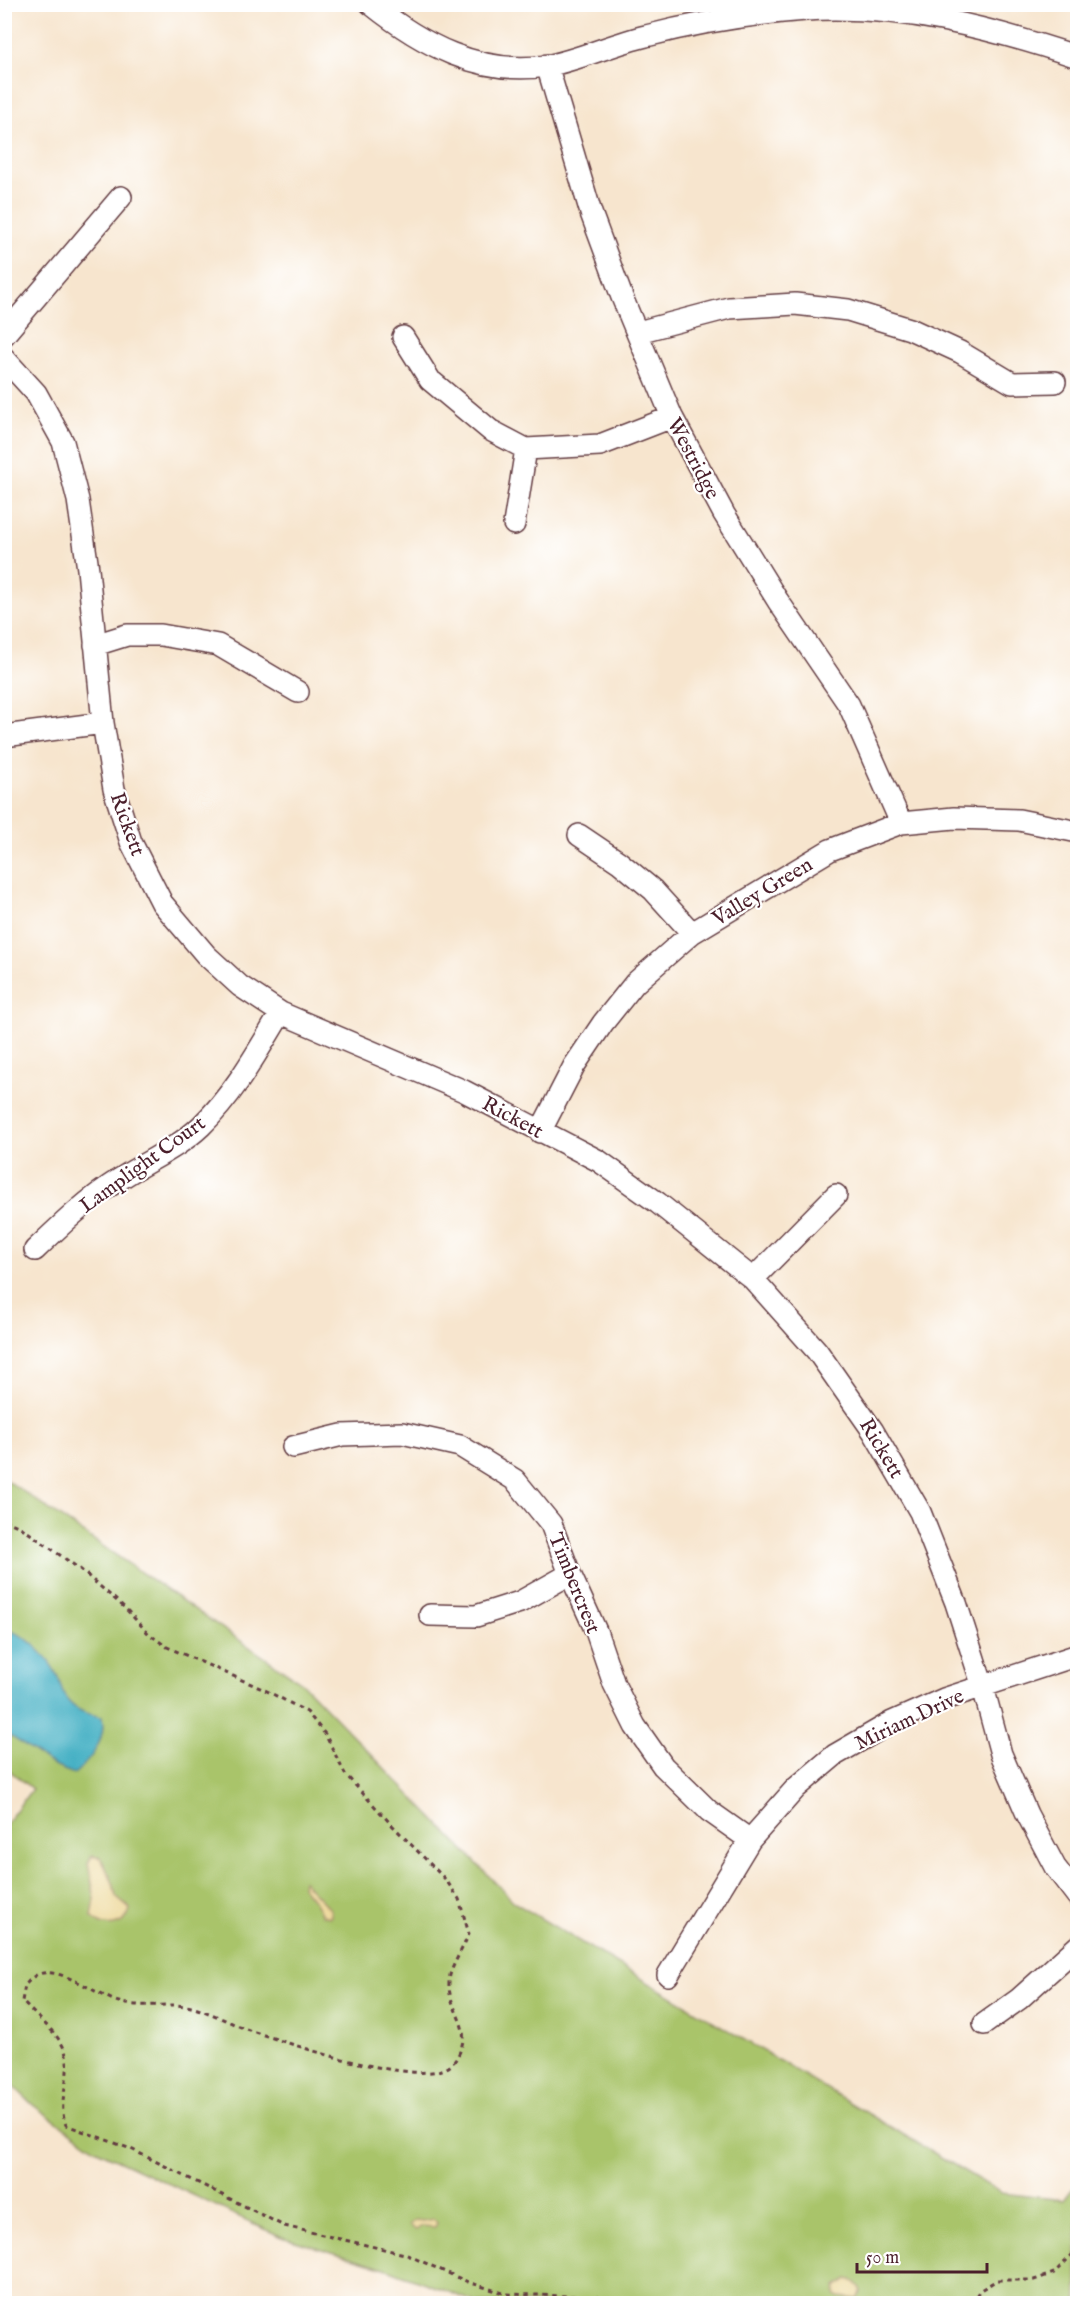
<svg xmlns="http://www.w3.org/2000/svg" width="1082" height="2308" viewBox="0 0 1082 2308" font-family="'IM FELL English',serif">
<rect width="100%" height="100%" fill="#fff"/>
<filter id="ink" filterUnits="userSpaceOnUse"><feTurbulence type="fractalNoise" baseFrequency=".0167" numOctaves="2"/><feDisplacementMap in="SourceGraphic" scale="12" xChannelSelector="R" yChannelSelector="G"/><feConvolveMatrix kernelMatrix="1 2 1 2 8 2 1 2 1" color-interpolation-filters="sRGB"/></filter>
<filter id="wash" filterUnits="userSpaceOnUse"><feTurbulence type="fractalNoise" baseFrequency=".008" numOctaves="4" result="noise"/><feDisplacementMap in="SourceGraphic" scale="24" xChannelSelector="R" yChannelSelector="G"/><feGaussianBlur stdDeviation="1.35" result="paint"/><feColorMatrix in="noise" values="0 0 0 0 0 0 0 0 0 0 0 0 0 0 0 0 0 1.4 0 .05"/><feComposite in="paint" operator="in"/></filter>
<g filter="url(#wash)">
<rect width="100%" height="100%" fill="#f7e5ce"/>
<path fill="#a9c46b" stroke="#7a724b" stroke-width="1.5" d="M5,1479L302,1683L515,1903L1001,2193L1064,2200L1077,2183V2303L1020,2304L1015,2301L1012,2304L478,2303L385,2268L282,2237L97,2150L33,2105L5,2078V1825L32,1789L5,1767Z"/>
<path fill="#eeda9e" stroke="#9c7c64" stroke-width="1.5" d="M92,1856L101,1858L113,1883L116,1897L130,1909C127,1927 104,1931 92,1917L95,1899L88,1863Z
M303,1881L330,1909L331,1915L329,1917L322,1915L314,1901L302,1886Z
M433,2219L437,2223L435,2227L422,2226L416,2230L409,2225L415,2220L423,2221Z
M848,2279C855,2280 859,2285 862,2291L857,2299L839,2297L835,2294L836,2286Z"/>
<path fill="#45b0c4" stroke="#486878" stroke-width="1.5" d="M5,1630C26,1632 48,1657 57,1675C61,1683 62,1695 68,1701C78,1712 88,1714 102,1717C107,1739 91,1760 74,1774L54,1766L5,1732Z"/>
</g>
<g filter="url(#ink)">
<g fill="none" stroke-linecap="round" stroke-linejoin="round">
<g stroke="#643d43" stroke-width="24">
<path id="minor" d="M371,4C421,44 479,76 546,66C579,60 612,44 646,36C699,22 752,14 806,10C899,4 991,28 1078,57
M547,65L591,213L622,297L672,417L724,514L778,601L849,705L901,823
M638,332L729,308L795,304L848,310L910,329L960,352L1012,383L1055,382
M4,335L121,197
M403,337L430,380L490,430L526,449L600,445L672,417
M4,358L36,393L63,442L78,500L88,569L103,723L114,789L131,842L162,903L206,955L240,986L281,1013L464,1091L599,1161L658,1203L753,1279L817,1351L873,1431L920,1512L956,1603L983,1687L1001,1754L1027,1814L1055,1867L1078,1897
M514,524L526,449
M95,645L127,635H161L218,645L298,692
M4,736L103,723
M579,835L619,862L653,890L692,933
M540,1132L574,1066L603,1023L635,983L692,933L830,850L901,823L954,818L1019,820L1078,832
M35,1250C62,1224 88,1199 120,1179C147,1161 178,1148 201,1126C235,1093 257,1052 281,1013
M753,1279L836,1195
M293,1447L342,1435L402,1433L460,1446L515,1480L551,1524L570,1574L596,1631L614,1684L635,1726L663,1766L709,1811L750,1840
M430,1615L476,1616L520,1602L570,1574
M668,1975L750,1840L796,1788L835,1755L892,1722L944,1699L1078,1655
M984,2024L1019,1999L1078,1946"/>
</g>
<path stroke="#643d43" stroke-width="3" stroke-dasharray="4.5 4.5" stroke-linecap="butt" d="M4,1520L22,1528L81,1570L124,1607L149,1634L167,1647L267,1691L307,1712L325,1734L345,1774L391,1824L446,1880L459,1899L469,1934C465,1944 452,1966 450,1975C445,1997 459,2012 463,2031C465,2041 459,2058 451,2065C423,2091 282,2041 246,2029C228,2022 210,2012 191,2007C167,2002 142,2009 119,2002C98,1996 61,1966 39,1974C34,1975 29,1981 25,1985L22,2001C34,2015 59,2033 65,2051C73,2075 56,2102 66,2125L131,2149L284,2226L405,2254L468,2282L506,2294L597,2297L624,2304
M972,2304L979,2291L997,2280H1034L1054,2273L1078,2249"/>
<use href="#minor" stroke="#fff" stroke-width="21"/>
</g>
</g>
<g text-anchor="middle" stroke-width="4.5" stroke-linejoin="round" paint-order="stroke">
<g font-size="21" fill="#4a1f2b" stroke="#fff">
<text transform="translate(694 458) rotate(62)" y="7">Westridge</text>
<text transform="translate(128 824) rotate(70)" y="7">Rickett</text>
<text transform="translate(762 891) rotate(-31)" y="7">Valley Green</text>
<text transform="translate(513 1117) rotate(28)" y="7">Rickett</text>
<text transform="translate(142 1164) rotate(-36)" y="7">Lamplight Court</text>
<text transform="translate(882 1448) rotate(59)" y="7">Rickett</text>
<text transform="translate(575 1583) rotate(68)" y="7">Timbercrest</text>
<text transform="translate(909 1719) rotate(-25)" y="7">Miriam Drive</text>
</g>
</g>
<rect width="1082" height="2308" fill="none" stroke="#fff" stroke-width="24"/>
<path d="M857 2263v9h130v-9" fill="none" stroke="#4a1f2b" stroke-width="3"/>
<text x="866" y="2263" font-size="18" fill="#4a1f2b" stroke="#ffffff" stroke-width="4.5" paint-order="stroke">50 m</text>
</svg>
